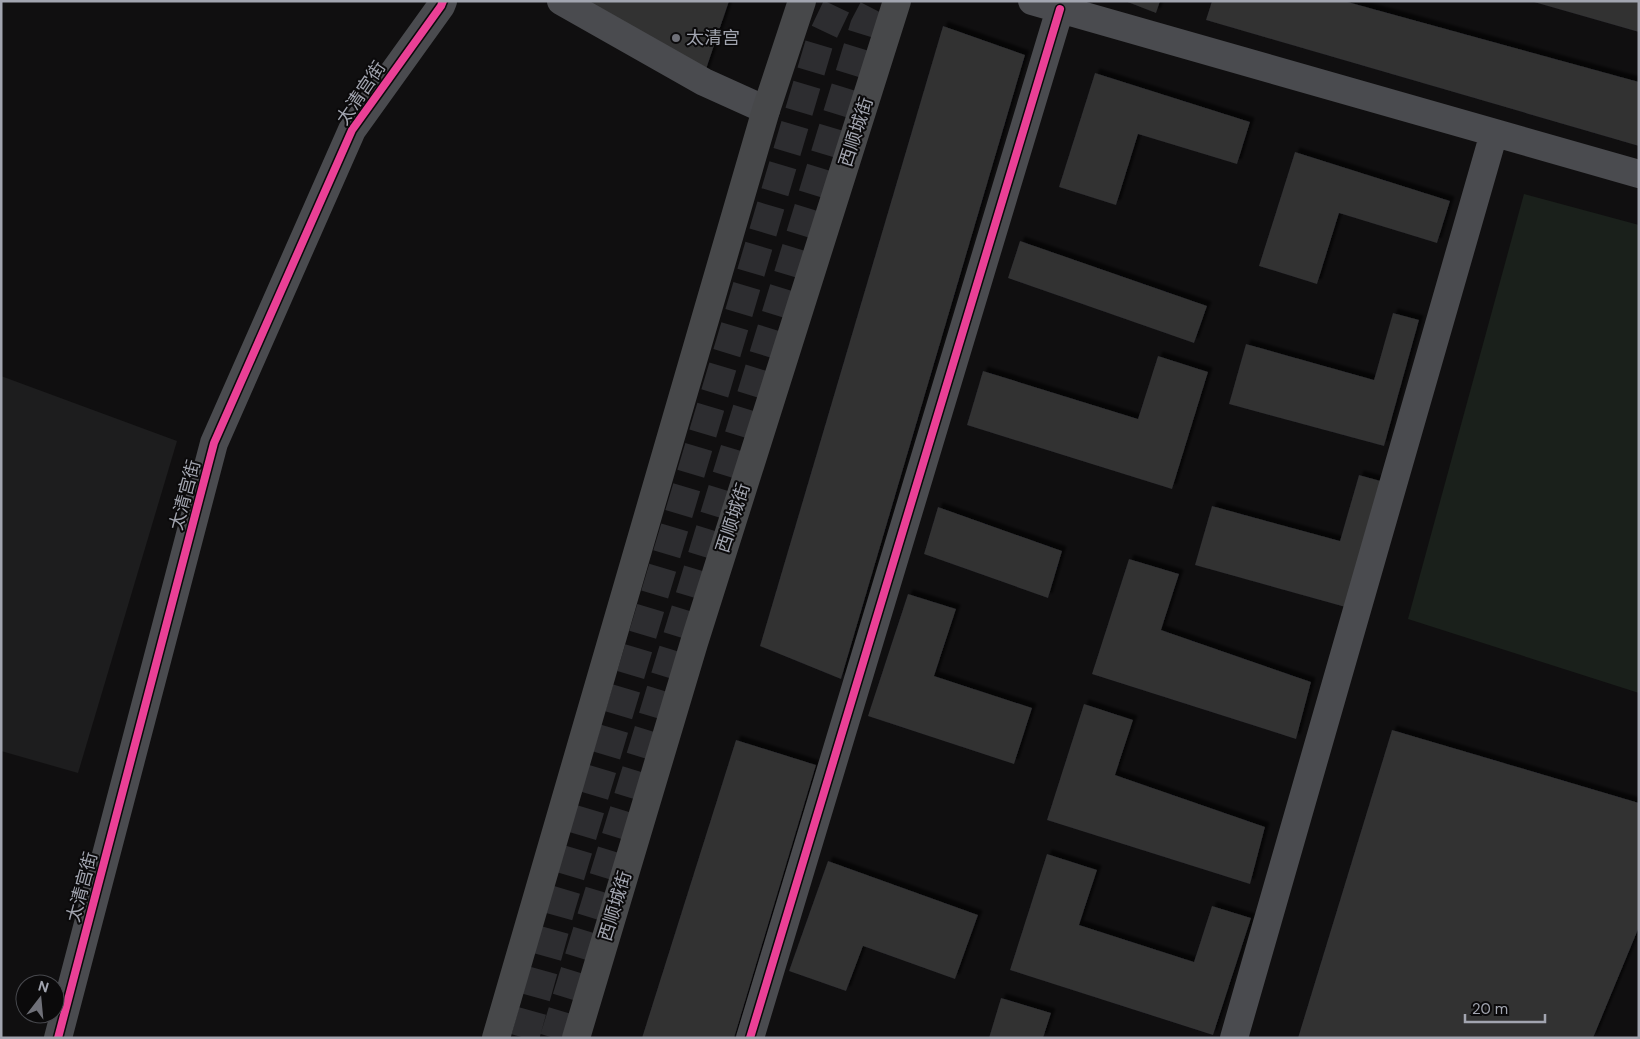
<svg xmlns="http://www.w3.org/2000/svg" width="1640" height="1039" viewBox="0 0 1640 1039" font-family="'DM Sans','Noto Sans SC',sans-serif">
<defs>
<filter id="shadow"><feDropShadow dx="4.5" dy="-4.5" stdDeviation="1" flood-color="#0009"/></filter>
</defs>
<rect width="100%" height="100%" fill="#100f10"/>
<path fill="#1d1d1e" d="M1,376L177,441L78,773L1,751Z"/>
<path fill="#1a201b" d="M1524,194L1639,225V693L1408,619Z"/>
<path fill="#303033" filter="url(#shadow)" d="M567,1H729L704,75Z
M1125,1H1160L1156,13Z
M1212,1H1344L1639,82V146L1206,20Z
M1639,1V32L1534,2V1Z
M943,26L1025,55L841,679L760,646Z
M1095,73L1250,122L1237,164L1138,134L1116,205L1059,187Z
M1295,152L1450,201L1437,243L1339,213L1317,284L1259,266Z
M1020,241L1207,306L1194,343L1008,278Z
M1393,313L1419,320L1384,446L1229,404L1246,344L1374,380Z
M1158,356L1208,372L1172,489L967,425L983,371L1138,419Z
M1359,475L1384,482L1349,608L1195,565L1212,506L1340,541Z
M938,507L1062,551L1048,598L924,554Z
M1129,559L1179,574L1161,630L1311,682L1296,739L1092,674Z
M908,594L956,609L934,676L1032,708L1014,764L868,716Z
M1084,704L1133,720L1115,775L1265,827L1250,884L1047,820Z
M1392,730L1639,803V927L1593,1038H1298Z
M736,740L816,765L734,1038H642Z
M1047,854L1097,870L1079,925L1194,962L1212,906L1251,918L1213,1035L1010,970Z
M828,861L978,915L955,979L863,946L846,991L789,971Z
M1001,998L1051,1013L1043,1038H989Z"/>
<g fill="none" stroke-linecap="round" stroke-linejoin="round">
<path stroke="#2d2d30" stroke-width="28" stroke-dasharray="28 14" stroke-linecap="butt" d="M525,1038L562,905L820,41L839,1
M554,1038L864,26L877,1"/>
<path stroke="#4a4b4f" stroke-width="28" d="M561,1L704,82L766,110
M1032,1L1639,174
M58,1038L214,443L352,130L441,6L443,1
M750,1038L1060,9
M1234,1038L1494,133"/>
<path stroke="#47484a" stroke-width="28" d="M496,1038L766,110L802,1
M576,1038L694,643L897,1"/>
<g stroke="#0b0a0b" stroke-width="11">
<path id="cycleway" d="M58,1038L214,443L352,130L441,6L443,1
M750,1038L1060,9"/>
</g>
<use href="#cycleway" stroke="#ea4096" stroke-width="8"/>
</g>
<circle fill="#6f7078" stroke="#0b0a0b" stroke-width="2" cx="676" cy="38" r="5"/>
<g text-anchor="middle" stroke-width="4" stroke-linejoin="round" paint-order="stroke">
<g font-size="18" fill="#a2a5b0" stroke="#0b0a0b" text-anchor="start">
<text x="686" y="44">太清宫</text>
</g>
<g font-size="18" fill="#a2a5b0" stroke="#0b0a0b">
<text transform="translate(361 93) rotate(-56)" y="6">太清宫街</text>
<text transform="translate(856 132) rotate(-72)" y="6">西顺城街</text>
<text transform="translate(185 495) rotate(-75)" y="6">太清宫街</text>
<text transform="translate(733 518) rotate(-72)" y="6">西顺城街</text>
<text transform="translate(82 887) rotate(-75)" y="6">太清宫街</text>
<text transform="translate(615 906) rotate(-73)" y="6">西顺城街</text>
</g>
</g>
<rect width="1640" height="1039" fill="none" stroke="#a2a5b0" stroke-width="5"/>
<g transform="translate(40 999) rotate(16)"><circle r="24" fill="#0b0a0b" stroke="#47484d"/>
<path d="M0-4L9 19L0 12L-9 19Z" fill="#6f7078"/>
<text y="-8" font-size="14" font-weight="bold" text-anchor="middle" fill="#a2a5b0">N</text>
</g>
<path d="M1465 1014v8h80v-8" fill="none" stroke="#a2a5b0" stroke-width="2.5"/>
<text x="1472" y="1014" font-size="15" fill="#a2a5b0" stroke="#0b0a0b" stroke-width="4" paint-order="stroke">20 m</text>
</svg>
